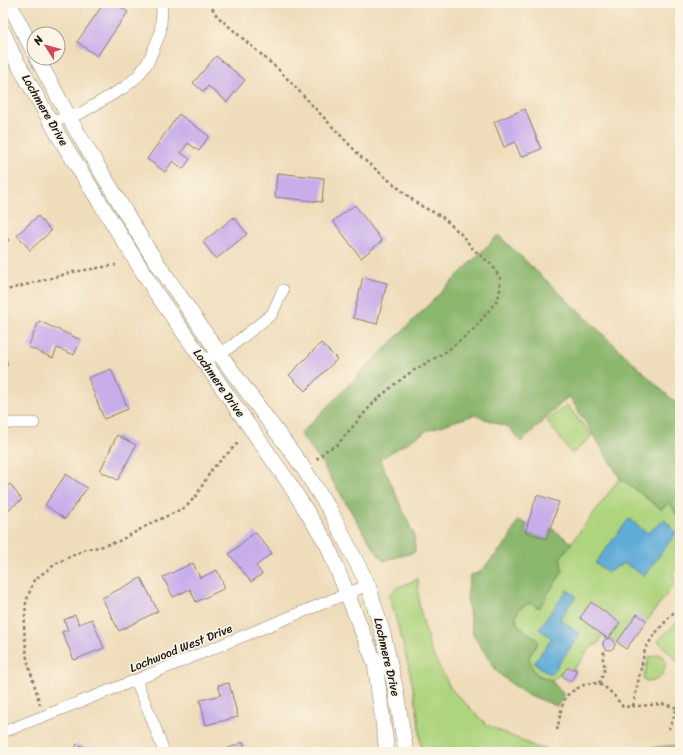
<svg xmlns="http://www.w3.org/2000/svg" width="683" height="755" viewBox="0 0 683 755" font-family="Sriracha,sans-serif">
<rect width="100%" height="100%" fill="#fcf5e5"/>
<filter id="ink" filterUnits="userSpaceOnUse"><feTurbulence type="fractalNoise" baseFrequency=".025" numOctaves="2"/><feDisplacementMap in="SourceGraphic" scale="8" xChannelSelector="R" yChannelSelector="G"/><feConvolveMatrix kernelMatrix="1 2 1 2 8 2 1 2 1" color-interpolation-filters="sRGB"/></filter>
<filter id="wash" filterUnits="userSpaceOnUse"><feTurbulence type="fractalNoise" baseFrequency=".012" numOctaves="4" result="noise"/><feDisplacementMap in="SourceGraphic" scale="16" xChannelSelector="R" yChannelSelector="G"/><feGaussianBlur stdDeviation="0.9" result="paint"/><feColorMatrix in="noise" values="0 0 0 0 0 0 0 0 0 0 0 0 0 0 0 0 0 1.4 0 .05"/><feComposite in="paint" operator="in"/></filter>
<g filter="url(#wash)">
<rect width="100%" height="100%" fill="#efdcba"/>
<path fill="#afd47e" stroke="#66784d" d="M567,405L592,436L572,454L547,421Z
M620,478L661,509L670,503L680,520V565L673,574L675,583L626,649L611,638L608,639L602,635L598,644C582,648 586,663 572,668L576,670C575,676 574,679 568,681L564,678L562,674L551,680C537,675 531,673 529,657L537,645L536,638C527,632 510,625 518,612C521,606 525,605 531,603L539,608L560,558Z
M418,579L419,605L430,649L451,689L487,725L538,748L563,752H421C419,698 404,646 389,595L396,588Z
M680,619V664L658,641Z
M659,654L666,660C664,674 662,680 648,682L643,679L649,658Z"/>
<path fill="#8bb66d" stroke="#546944" d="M498,235L680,407V520L670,503L661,509L620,478L569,396L521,442L508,427L474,415L428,430L380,459L414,535L415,552L383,561L367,538L323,465L300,434Z
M518,520L527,524L525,532L547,539L551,528L572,543L560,558L563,571L539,608L531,603C526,605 522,606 518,611C508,627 532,631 538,642L529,657L533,670L538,676L551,680L564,695L557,706L524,693L498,673L473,635L467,599L470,575L479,573L508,541Z
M675,745L680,752H615Z"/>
<path fill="#60acd9" stroke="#3e647a" d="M629,519L647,533L665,520L676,533L644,576L624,563L608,572L595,563Z
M567,590L576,596L560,619L580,634L551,675L534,663L552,638L539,629Z"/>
<g id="blocks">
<path fill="#c8adeb" d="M104,3H114L128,12L97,56L77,42Z
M216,56L245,80L227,102L208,86L204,92L193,83Z
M525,109L541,149L521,157L515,142L504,147L494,122Z
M179,114L209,136L199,151L188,143L181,153L190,159L183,169L173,161L165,172L147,159Z
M277,173L324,178L322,202L275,197Z
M355,205L382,241L361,258L333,221Z
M38,216L51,231L30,250L17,235Z
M234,217L247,234L216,259L203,242Z
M3,233L9,240L3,246Z
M363,277L387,283L377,324L353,318Z
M39,321L81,340L74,355L57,348L53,358L28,347Z
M321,343L337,359L305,391L289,375Z
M3,352L8,365L3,367Z
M111,369L128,409L104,419L88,378Z
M117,435L136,445L118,480L100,471Z
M66,474L87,488L65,519L45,505Z
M10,484L22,500L3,513V489Z
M537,495L559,502L547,539L525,532Z
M255,532L272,553L256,566L262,574L251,582L229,554Z
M193,563L200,578L217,570L225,588L196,602L190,589L173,597L163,577Z
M141,578L158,611L119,631L102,598Z
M591,602L620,623L608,639L580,618Z
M637,614L647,621L626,649L617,642Z
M75,615L79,624L92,619L104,648L74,660L62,632L68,630L64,620Z
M603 644a6 6 0 1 1 12 0a6 6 0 1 1-12 0Z
M567,668H571L576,670L575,676L572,680L568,681L564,678L562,674Z
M229,683L238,717L206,725L200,700L221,695L218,685Z
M243,742L247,752H220Z
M77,744L96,752H73Z"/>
</g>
</g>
<g filter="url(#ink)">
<use href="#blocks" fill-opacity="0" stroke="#867c6b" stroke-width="1"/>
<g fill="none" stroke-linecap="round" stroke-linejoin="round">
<g stroke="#867c6b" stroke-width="12">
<path id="street" d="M52,122L81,113L125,87L139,75L148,62L160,34L162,12L161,3
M203,361L229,348L272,314L283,290
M3,424L11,423H34
M136,680L153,722L164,752
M3,732L136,680L368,585"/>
</g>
<g stroke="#867c6b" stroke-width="16">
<path id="secondary" d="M9,3L34,52
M3,32L12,53L60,138L156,293L289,483L327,544L375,663L387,752
M37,58L76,130L147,248L218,352L302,466L331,512L368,585L383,634L395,687L406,752"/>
</g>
<path stroke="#867c6b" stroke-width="2.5" stroke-dasharray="3 3" stroke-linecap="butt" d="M209,3L217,16L280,71L362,158L419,205L441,216L460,233L473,249L492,265L500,278V289L498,299L474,329L447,351L411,372L395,384L374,402L337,445L325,451L315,461
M3,291L73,272L116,265
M599,683C601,680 603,675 604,671C606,661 599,659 606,649
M40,705L27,659L24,629L26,602L34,580L57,563L86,549L100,547L119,541L150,524L186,507L196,496L212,469L238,443
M633,706L645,649L654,635L680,605
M557,730C560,720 560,707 566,697C569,693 574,690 578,688C599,675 611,691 623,707L664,704L677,708L669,729"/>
<use href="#street" stroke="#fff" stroke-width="11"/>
<use href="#secondary" stroke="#fff" stroke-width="15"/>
</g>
</g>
<g text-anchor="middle" stroke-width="3.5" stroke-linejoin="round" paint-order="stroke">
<g font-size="12" fill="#1c1c1c" stroke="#fcf5e5">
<text transform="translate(45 110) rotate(60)" y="4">Lochmere Drive</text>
<text transform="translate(219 383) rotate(55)" y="4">Lochmere Drive</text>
<text transform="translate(181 648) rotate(-22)" y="4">Lochwood West Drive</text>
<text transform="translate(387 657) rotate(77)" y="4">Lochmere Drive</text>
</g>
</g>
<rect width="683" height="755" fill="none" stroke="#fcf5e5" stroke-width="16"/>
<g transform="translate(46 46) rotate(306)"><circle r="19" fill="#fcf5e5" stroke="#a29e95"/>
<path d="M0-3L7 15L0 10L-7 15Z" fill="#d1495b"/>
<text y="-6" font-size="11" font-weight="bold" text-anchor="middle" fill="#1c1c1c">N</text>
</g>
</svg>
